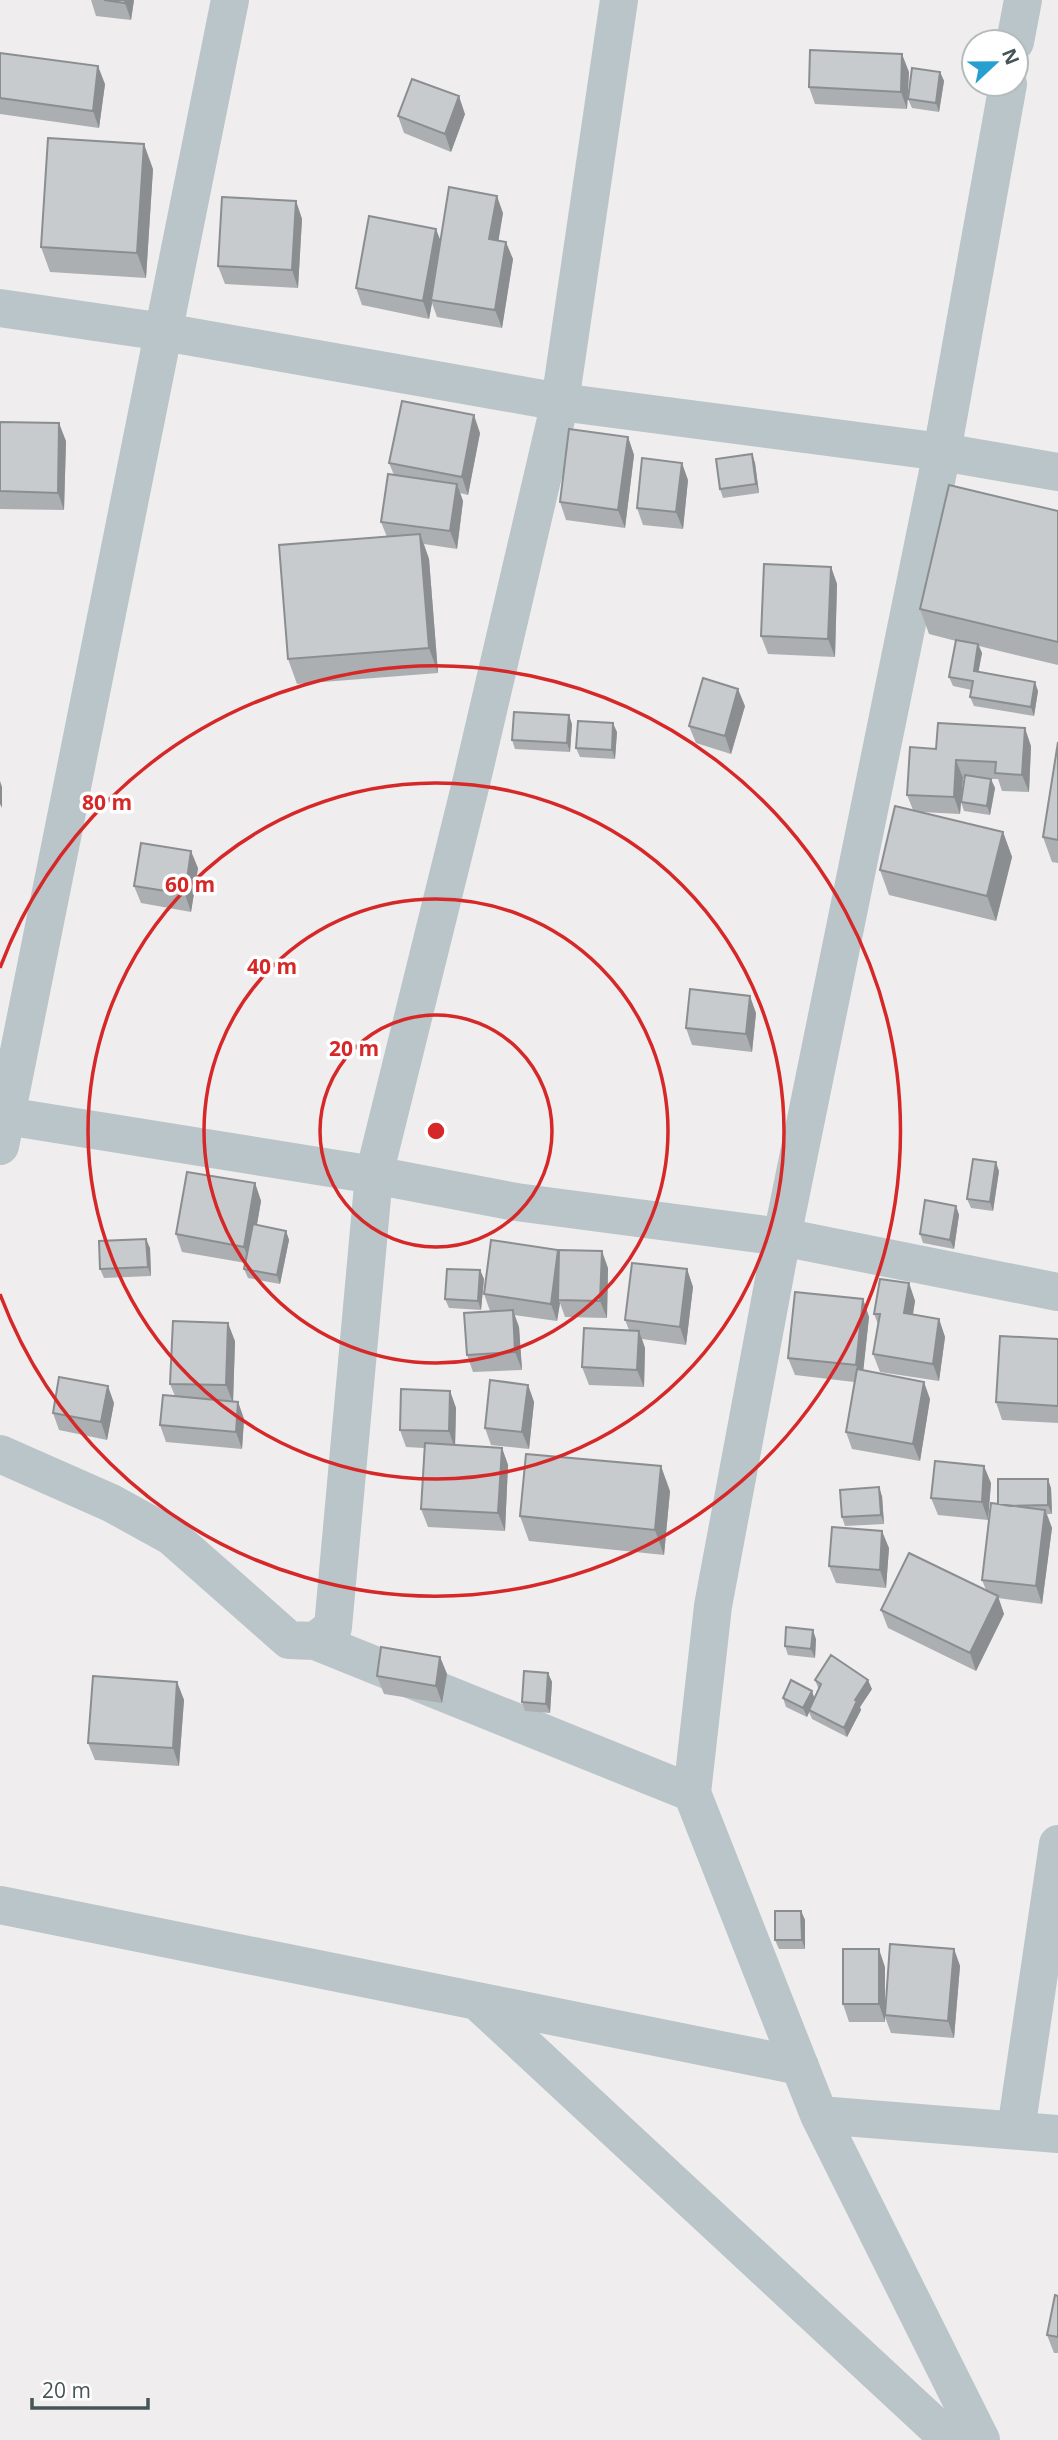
<svg xmlns="http://www.w3.org/2000/svg" width="1058" height="2440" viewBox="0 0 1058 2440" font-family="'Open Sans',sans-serif">
<rect width="100%" height="100%" fill="#efeded"/>
<g fill="none" stroke-linecap="round" stroke-linejoin="round">
<path stroke="#b9c5c8" stroke-width="38" d="M1015,42L1023,0
M0,308L164,332L560,402L942,452L1058,472
M0,1115L374,1175L516,1202L782,1237L1058,1292
M0,1146L230,0
M0,1454L111,1503L171,1536L289,1640L315,1641L333,1627L374,1175L472,779L560,402L619,0
M315,1641L692,1793
M0,1905L800,2066
M477,2001L950,2440
M819,2115L1058,2134
M1016,2130L1058,1844
M981,2440L819,2115L692,1793L713,1606L782,1237L942,452L1008,84"/>
</g>
<path fill="#abafb1" fill-rule="evenodd" d="M91,0H134L131,20L96,16Z
M0,53L105,84L99,128L0,114Z
M909,72L907,109L815,104L809,87Z
M940,72L944,81L939,112L912,108L908,99Z
M465,114L451,152L404,133L398,116Z
M153,169L146,278L50,272L41,247Z
M296,201L302,219L298,288L225,284L218,266Z
M503,213L498,240L513,259L502,328L437,317L432,303L429,319L362,305L356,288L440,241Z
M0,422L66,441L64,510L0,509Z
M480,433L468,495L460,493L463,501L457,549L424,544L429,559L438,673L297,684L288,659L387,537L381,522L394,475L389,463Z
M628,437L634,455L625,528L566,520L560,502Z
M752,454L755,463L759,493L723,498L720,489Z
M688,480L683,529L643,525L637,508Z
M1058,511V665L979,646L982,653L978,672L1038,691L1034,716L974,706L970,697L972,690L953,686L949,677L956,641L929,634L920,609Z
M831,567L837,584L835,657L768,654L761,636Z
M745,706L731,754L696,743L689,726Z
M572,724L570,752L515,749L512,740Z
M617,732L615,759L580,757L576,748Z
M1058,742V863L1052,862L1043,837Z
M1031,746L1029,792L1002,791L998,779H990L995,788L990,815L964,811L961,802L960,814L921,812L1003,832L1012,857L996,921L889,895L880,870L913,810L907,795L936,749ZM963,778H965L961,801Z
M198,868L191,912L141,903L134,886Z
M756,1013L752,1052L692,1045L686,1028Z
M999,1171L993,1211L971,1208L967,1199Z
M255,1183L261,1201L257,1225L286,1231L289,1240L280,1284L248,1278L244,1269L246,1263L182,1252L176,1234Z
M956,1206L959,1215L954,1249L923,1243L920,1234Z
M150,1248L151,1276L104,1278L100,1269Z
M608,1268L607,1318L565,1317L560,1303L557,1321L514,1315L519,1327L522,1370L473,1372L467,1355L493,1311H490L484,1294Z
M687,1269L693,1287L686,1345L642,1339L645,1348L644,1387L589,1385L582,1367L629,1330L625,1320Z
M480,1270L484,1279L481,1310L449,1308L445,1299Z
M909,1283L915,1301L913,1315L939,1319L945,1337L939,1381L880,1372L873,1354L878,1324L874,1314Z
M863,1299L869,1317L863,1370L930,1399L920,1461L852,1449L846,1432L854,1382L795,1375L788,1358Z
M1058,1339V1423L1002,1420L996,1402Z
M235,1341L233,1401L238,1402L244,1419L242,1449L166,1442L160,1425L175,1396L170,1384Z
M528,1385L534,1402L529,1449L491,1445L485,1428Z
M450,1391L456,1408L455,1445L502,1448L508,1465L505,1531L428,1527L421,1509L424,1448L406,1447L400,1430Z
M114,1403L107,1440L59,1430L53,1413Z
M991,1483L988,1520L938,1515L931,1498Z
M1051,1488L1052,1514H1047L1052,1528L1042,1604L998,1598L1004,1614L976,1671L888,1628L881,1610L986,1590L982,1580L998,1504Z
M670,1491L664,1555L529,1541L520,1516Z
M882,1496L884,1524L845,1526L842,1517Z
M889,1548L886,1588L836,1583L829,1566Z
M816,1639L815,1658L788,1655L785,1646Z
M440,1657L447,1674L442,1703L384,1694L377,1676Z
M548,1673L552,1682L550,1713L525,1711L522,1702Z
M815,1680L872,1689L860,1707L861,1710L847,1737L812,1719L809,1712L807,1717L786,1707L783,1698L812,1691L814,1698L819,1690Z
M177,1682L184,1700L179,1766L95,1760L88,1743Z
M801,1911L805,1920V1949H779L775,1940Z
M954,1949L960,1966L954,2038L891,2033L885,2017V2022H849L843,2004L885,1967V2007Z
M1058,2296V2353H1054L1047,2335Z"/>
<path fill="#8b8e90" d="M125,0H134L131,20L125,3Z
M902,54L909,72L907,109L901,92Z
M98,66L105,84L99,128L93,111Z
M940,72L944,81L939,112L936,103Z
M459,96L465,114L451,152L445,134Z
M144,144L153,169L146,278L137,253Z
M497,196L503,213L496,256L489,239Z
M296,201L302,219L298,288L292,270Z
M436,229L443,247L431,300L432,303L429,319L423,301Z
M506,242L513,259L502,328L495,310Z
M474,415L480,433L468,495L462,477Z
M59,423L66,441L64,510L58,493Z
M628,437L634,455L625,528L618,510Z
M752,454L755,463L759,493L756,484Z
M682,463L688,480L683,529L676,512Z
M457,484L463,501L457,549L450,531Z
M420,534L429,559L438,673L429,648Z
M831,567L837,584L835,657L828,639Z
M978,644L982,653L977,680L974,671Z
M1035,682L1038,691L1034,716L1031,707Z
M738,689L745,706L731,754L725,736Z
M569,715L572,724L570,752L567,743Z
M613,723L617,732L615,759L612,750Z
M1025,728L1031,746L1029,792L1022,775Z
M956,760L963,778L960,814L954,797Z
M991,779L995,788L990,815L987,806Z
M0,781L2,787V808L0,804Z
M1003,832L1012,857L996,921L987,896Z
M191,851L198,868L191,912L185,894Z
M750,996L756,1013L752,1052L746,1034Z
M996,1162L999,1171L993,1211L990,1202Z
M255,1183L261,1201L250,1264L244,1247Z
M956,1206L959,1215L954,1249L950,1240Z
M286,1231L289,1240L280,1284L277,1275Z
M146,1239L150,1248L151,1276L148,1267Z
M558,1250L565,1267L558,1300L560,1303L557,1321L551,1304Z
M602,1251L608,1268L607,1318L600,1301Z
M687,1269L693,1287L686,1345L680,1327Z
M480,1270L484,1279L481,1310L478,1301Z
M909,1283L915,1301L910,1331L904,1313Z
M863,1299L869,1317L862,1383L856,1365Z
M513,1310L519,1327L522,1370L515,1352Z
M939,1319L945,1337L939,1381L933,1364Z
M228,1323L235,1341L233,1403L226,1385Z
M639,1331L645,1348L644,1387L637,1370Z
M924,1382L930,1399L920,1461L913,1444Z
M528,1385L534,1402L529,1449L522,1432Z
M108,1386L114,1403L107,1440L101,1422Z
M450,1391L456,1408L455,1449L449,1431Z
M238,1402L244,1419L242,1449L236,1432Z
M502,1448L508,1465L505,1531L498,1513Z
M661,1466L670,1491L664,1555L655,1530Z
M984,1466L991,1483L988,1520L982,1502Z
M1048,1479L1051,1488L1052,1514L1048,1505Z
M879,1487L882,1496L884,1524L881,1515Z
M1045,1510L1052,1528L1042,1604L1036,1586Z
M882,1531L889,1548L886,1588L880,1570Z
M998,1596L1004,1614L976,1671L970,1653Z
M813,1630L816,1639L815,1658L811,1649Z
M440,1657L447,1674L442,1703L436,1686Z
M548,1673L552,1682L550,1713L546,1704Z
M868,1680L872,1689L860,1707L861,1710L847,1737L844,1728L855,1700Z
M177,1682L184,1700L179,1766L173,1748Z
M812,1691L815,1700L807,1717L803,1708Z
M801,1911L805,1920V1949L802,1940Z
M879,1949L885,1967V2022L879,2004Z
M954,1949L960,1966L954,2038L948,2021Z"/>
<path fill="#c7cbce" stroke="#8b8e90" stroke-width="2" d="M104,0H125V3Z
M810,50L902,54L901,92L809,87Z
M0,53L98,66L93,111L0,98Z
M912,68L940,72L936,103L908,99Z
M412,79L459,96L445,134L398,116Z
M48,138L144,144L137,253L41,247Z
M449,187L497,196L489,239L506,242L495,310L431,300Z
M222,197L296,201L292,270L218,266Z
M369,216L436,229L423,301L356,288Z
M402,401L474,415L462,477L389,463Z
M0,422L59,423L58,493L0,491Z
M569,429L628,437L618,510L560,502Z
M752,454L756,484L720,489L716,459Z
M642,458L682,463L676,512L637,508Z
M388,474L457,484L450,531L381,522Z
M949,485L1058,511V642L920,609Z
M420,534L429,648L288,659L279,545Z
M764,564L831,567L828,639L761,636Z
M956,640L978,644L974,671L1035,682L1031,707L970,697L973,681L949,677Z
M703,678L738,689L725,736L689,726Z
M514,712L569,715L567,743L512,740Z
M578,721L613,723L612,750L576,748Z
M938,723L1025,728L1022,775L995,773L996,762L956,760L954,797L907,795L910,747L936,749Z
M1058,742V840L1043,837Z
M965,775L991,779L987,806L961,802Z
M895,806L1003,832L987,896L880,870Z
M141,843L191,851L185,894L134,886Z
M690,989L750,996L746,1034L686,1028Z
M973,1159L996,1162L990,1202L967,1199Z
M187,1172L255,1183L244,1247L176,1234Z
M925,1200L956,1206L950,1240L920,1234Z
M253,1224L286,1231L277,1275L244,1269Z
M146,1239L148,1267L100,1269L99,1241Z
M491,1240L558,1250L551,1304L484,1294Z
M559,1250L602,1251L600,1301L558,1300Z
M632,1263L687,1269L680,1327L625,1320Z
M447,1269L480,1270L478,1301L445,1299Z
M880,1279L909,1283L904,1313L939,1319L933,1364L873,1354L880,1314H874Z
M795,1292L863,1299L856,1365L788,1358Z
M513,1310L515,1352L467,1355L464,1313Z
M173,1321L228,1323L226,1385L170,1384Z
M584,1328L639,1331L637,1370L582,1367Z
M1000,1336L1058,1339V1406L996,1402Z
M857,1369L924,1382L913,1444L846,1432Z
M59,1377L108,1386L101,1422L53,1413Z
M490,1380L528,1385L522,1432L485,1428Z
M401,1389L450,1391L449,1431L400,1430Z
M163,1395L238,1402L236,1432L160,1425Z
M425,1443L502,1448L498,1513L421,1509Z
M526,1454L661,1466L655,1530L520,1516Z
M935,1461L984,1466L982,1502L931,1498Z
M998,1479H1048V1505L1010,1506L998,1504Z
M879,1487L881,1515L842,1517L840,1490Z
M991,1503L1045,1510L1036,1586L982,1580Z
M832,1527L882,1531L880,1570L829,1566Z
M909,1553L998,1596L970,1653L881,1610Z
M786,1627L813,1630L811,1649L785,1646Z
M381,1647L440,1657L436,1686L377,1676Z
M831,1655L868,1680L855,1700L857,1701L844,1728L809,1710L821,1684L815,1680Z
M524,1671L548,1673L546,1704L522,1702Z
M93,1676L177,1682L173,1748L88,1743Z
M791,1680L812,1691L803,1708L783,1698Z
M775,1911H801L802,1940H775Z
M890,1944L954,1949L948,2021L885,2015Z
M843,1949H879V2004H843Z
M1055,2295L1058,2296V2337L1047,2335Z"/>
<g fill="none" stroke="#d62828" stroke-width="3.5">
<circle cx="436" cy="1131" r="116"/>
<circle cx="436" cy="1131" r="232"/>
<circle cx="436" cy="1131" r="348"/>
<path d="M0 968A465 465 0 1 1 0 1294"/>
</g>
<circle cx="436" cy="1131" r="10" fill="#d62828" stroke="#fff" stroke-width="3.5"/>
<g font-size="21" text-anchor="middle" font-weight="bold" fill="#d62828" stroke="#fff" stroke-width="7" stroke-linejoin="round" paint-order="stroke">
<text x="107" y="810">80 m</text>
<text x="190" y="892">60 m</text>
<text x="272" y="974">40 m</text>
<text x="354" y="1056">20 m</text>
</g>
<g transform="translate(995 63) rotate(68)"><circle r="33" fill="#ffffff" stroke="#b5bbbc" stroke-width="2"/>
<path d="M0-5L12 26L0 18L-12 26Z" fill="#279fcf"/>
<text y="-10" font-size="19" font-weight="bold" text-anchor="middle" fill="#475558">N</text>
</g>
<path d="M32 2398v10h116v-10" fill="none" stroke="#475558" stroke-width="3.5"/>
<text x="42" y="2398" font-size="21" fill="#475558" stroke="#ffffff" stroke-width="5" paint-order="stroke">20 m</text>
</svg>
